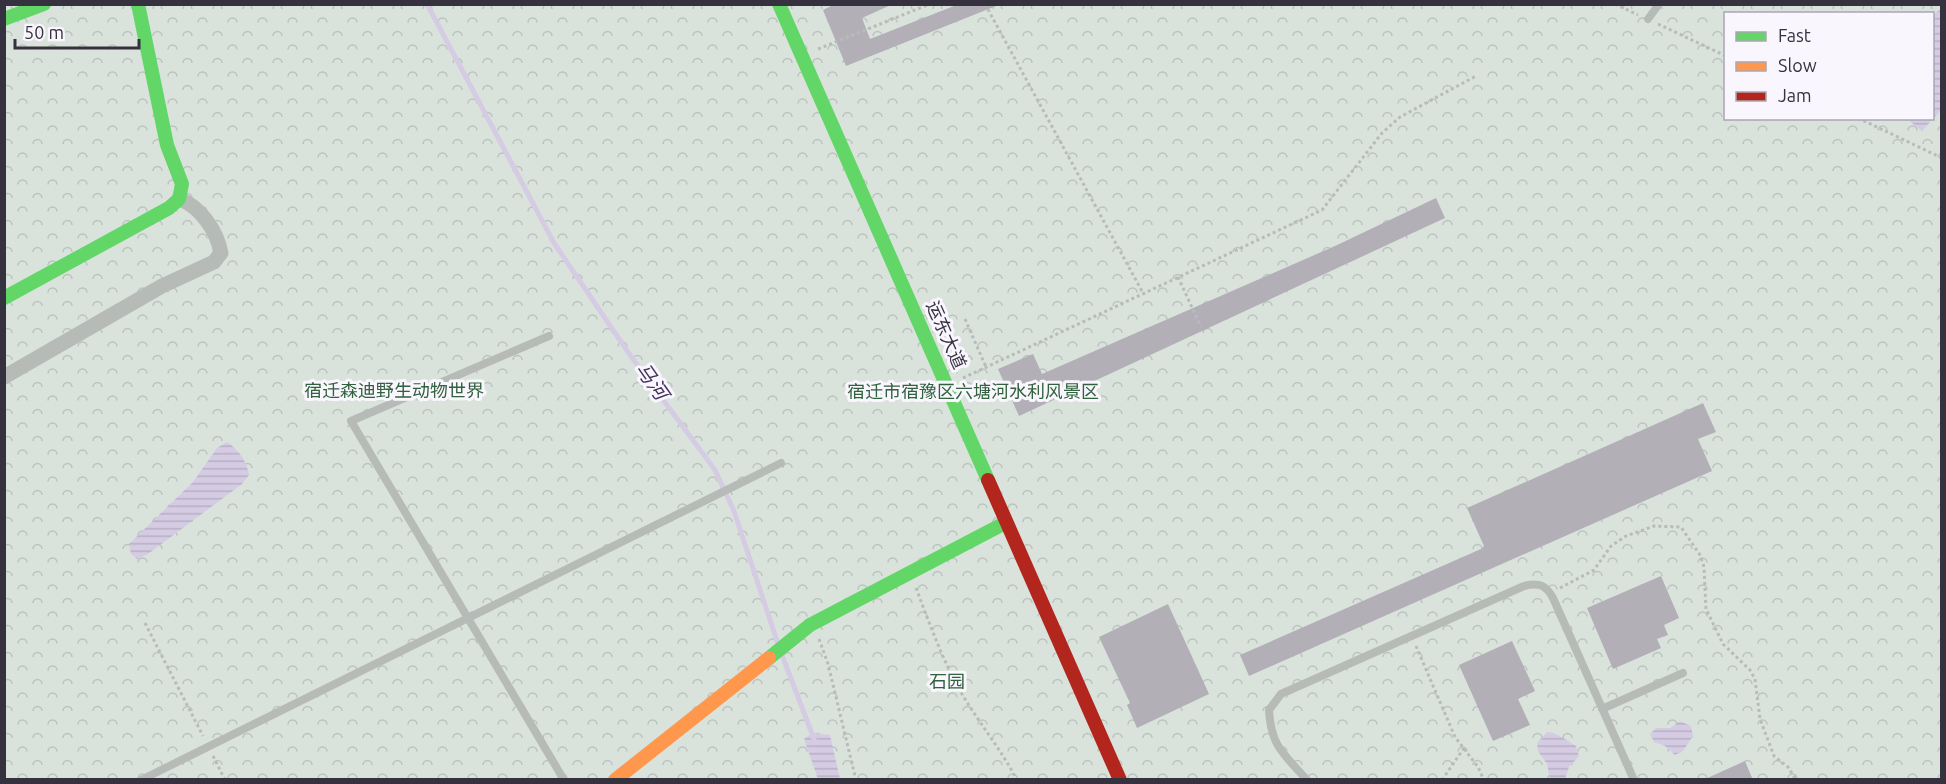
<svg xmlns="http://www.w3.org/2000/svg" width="1946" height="784" viewBox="0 0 1946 784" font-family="Ubuntu,'Noto Sans SC',sans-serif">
<defs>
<pattern id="park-crowns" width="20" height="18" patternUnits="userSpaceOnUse" patternTransform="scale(1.5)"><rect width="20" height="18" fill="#d9e3dc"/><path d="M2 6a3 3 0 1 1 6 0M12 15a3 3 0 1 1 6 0" fill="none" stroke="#bbc3be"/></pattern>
<pattern id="water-rules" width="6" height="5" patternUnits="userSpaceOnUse" patternTransform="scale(1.5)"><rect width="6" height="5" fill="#d5cce4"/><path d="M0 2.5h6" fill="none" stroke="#b7b0c5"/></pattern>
</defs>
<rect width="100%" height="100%" fill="#faf8fc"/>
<path fill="url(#park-crowns)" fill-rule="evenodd" d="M5,5H1941V779L5,780ZM1726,14H1932V118H1726Z"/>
<path fill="url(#water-rules)" d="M1941,9V110L1922,131L1907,119L1932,118L1933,15Z
M227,442C238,449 247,461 249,475L242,484L148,554L137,559L131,554L129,544L193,482L217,448Z
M1680,721L1691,726L1693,736L1683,751L1675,755L1665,746L1654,742L1650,734L1656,728H1670Z
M1547,732C1556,732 1568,741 1576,746L1579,756L1569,767L1565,779H1550L1547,764L1538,751L1537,743Z
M812,733L830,735L840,779H818L804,739Z"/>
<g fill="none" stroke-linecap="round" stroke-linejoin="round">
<path stroke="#d5cce4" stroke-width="5" d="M427,4L554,243L630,355L715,470L734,511L778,644
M782,655L814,739"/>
</g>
<path fill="#b2afb7" d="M835,4H893L862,18L870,39L959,4L996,6L846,66L823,10Z
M1436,198L1445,218L1019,416L998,369L1033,354L1042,374L1335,246Z
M1703,403L1716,432L1698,439L1712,471L1249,676L1240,655L1481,549L1484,546L1467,508Z
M1661,576L1679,618L1664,625L1668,635L1657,639L1661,648L1613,669L1587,608Z
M1168,604L1209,694L1137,728L1127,705L1130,703L1099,637Z
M1512,641L1535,691L1518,699L1530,725L1493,741L1459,665Z
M1745,761L1753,780H1703Z"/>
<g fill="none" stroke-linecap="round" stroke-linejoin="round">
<path stroke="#b9bbbb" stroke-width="3" stroke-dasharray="3 3" stroke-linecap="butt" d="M985,4L1143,293
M1615,4L1638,15
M1658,24L1726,56
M818,49L930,4
M1858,118L1942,158
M1178,277L1201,327
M965,319L986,367
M963,378L1322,210L1382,133L1400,117L1476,76
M916,588C932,630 947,673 972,710C987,733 1004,755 1017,780
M1560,588L1594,570L1611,546L1626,536L1654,526L1681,527L1700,555L1704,567L1706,609L1723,644L1750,670L1755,679L1760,719L1774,756L1788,767L1796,780
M145,623L203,736
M819,639L828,664L856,780
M1416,646L1455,737L1478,767L1484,780
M213,756L225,780
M1442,780L1464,748"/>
<path stroke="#b7bbb8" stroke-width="8" d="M1648,19L1659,4
M549,336L351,421L564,780
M1602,709L1683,673
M141,780L781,463
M1307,780C1284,754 1271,747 1269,710L1281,694L1524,586C1539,582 1546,585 1553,598L1634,780"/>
<path stroke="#b7bbb8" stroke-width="15" d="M4,377L162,286L214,262L221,253C217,231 200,206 179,199"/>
<path stroke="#63d668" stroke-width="14" d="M779,4L988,480
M4,19L44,4
M4,298L169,208L179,199L182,184L167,145L138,4
M769,658L810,625L1005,523"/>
<path stroke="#ff974d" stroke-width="14" d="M615,780L769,658"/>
<path stroke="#b3261e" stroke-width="14" d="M988,480L1120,780"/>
</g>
<g text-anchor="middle" stroke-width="6" stroke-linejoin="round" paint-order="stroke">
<g font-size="18" fill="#36313f" stroke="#f9f6fe">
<text transform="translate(946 335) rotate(66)" y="6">运东大道</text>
</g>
<g font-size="18" fill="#31613d" stroke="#f9f6fe">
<text x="394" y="397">宿迁森迪野生动物世界</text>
<text x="973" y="398">宿迁市宿豫区六塘河水利风景区</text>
<text x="947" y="688">石园</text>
</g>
<g font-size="20" font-style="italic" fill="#42305d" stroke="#f9f6fe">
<text transform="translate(652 381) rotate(55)" y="7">马河</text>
</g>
</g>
<rect width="1946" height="784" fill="none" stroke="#36313f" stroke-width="12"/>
<rect x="1724" y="12" width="210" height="108" fill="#f9f6fe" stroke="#aba7b2" stroke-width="1.5"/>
<rect x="1736" y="32" width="30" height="9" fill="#63d668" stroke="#aba7b2" stroke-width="1.5"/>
<text x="1778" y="42" font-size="18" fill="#36313f">Fast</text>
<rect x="1736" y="62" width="30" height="9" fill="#ff974d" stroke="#aba7b2" stroke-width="1.5"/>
<text x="1778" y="72" font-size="18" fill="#36313f">Slow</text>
<rect x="1736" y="92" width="30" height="9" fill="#b3261e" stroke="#aba7b2" stroke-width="1.5"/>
<text x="1778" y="102" font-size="18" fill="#36313f">Jam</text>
<path d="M15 39v9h124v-9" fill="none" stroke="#36313f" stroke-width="3"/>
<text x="24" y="39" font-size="18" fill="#36313f" stroke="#f9f6fe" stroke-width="4.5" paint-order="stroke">50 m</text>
</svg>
